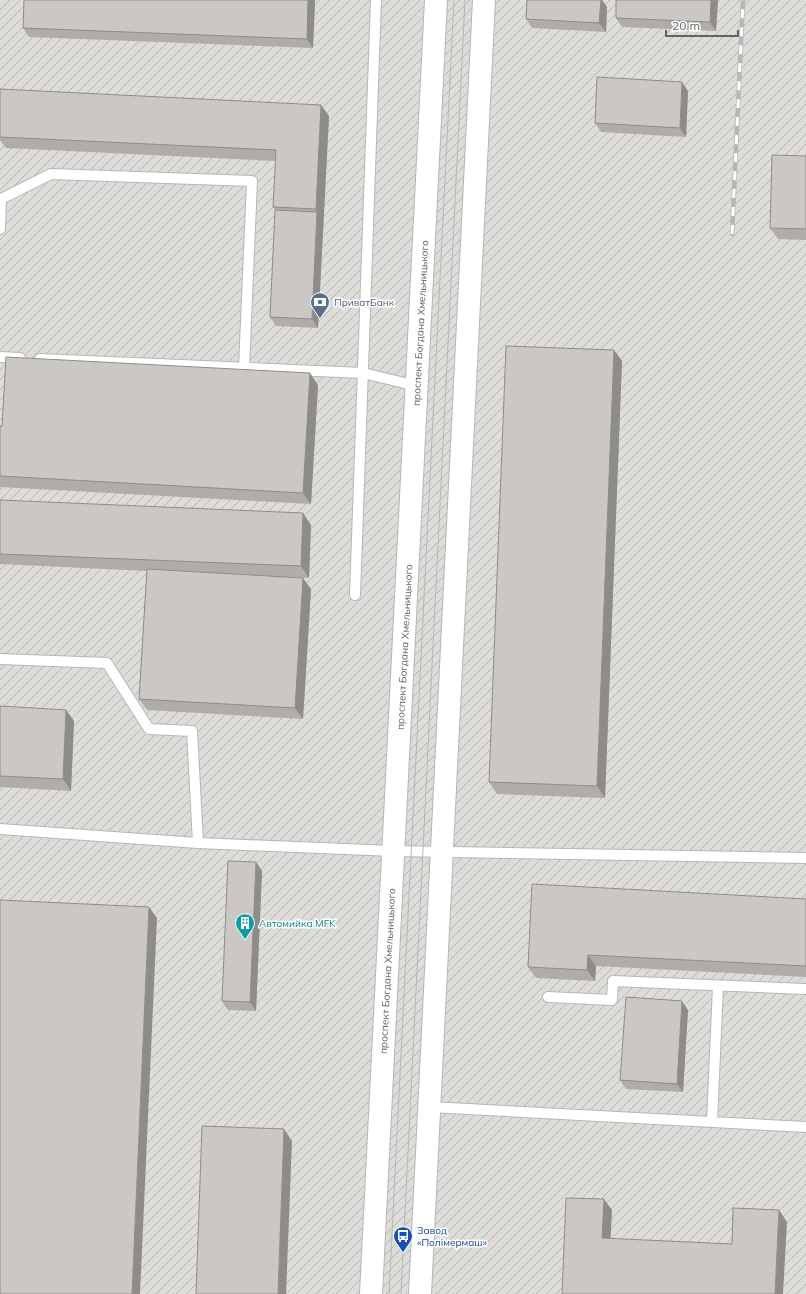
<svg xmlns="http://www.w3.org/2000/svg" width="806" height="1294" viewBox="0 0 806 1294" font-family="Mulish,sans-serif">
<defs>
<pattern id="industrial-furrows" width="10" height="10" patternUnits="userSpaceOnUse"><rect width="10" height="10" fill="#dedcd9"/><path d="M-1 1l2-2M0 10L10 0M9 11l2-2" fill="none" stroke="#b7b6b4"/></pattern>
</defs>
<rect width="100%" height="100%" fill="#efede7"/>
<path fill="url(#industrial-furrows)" d="M0,0H806V1294H0Z"/>
<g fill="none" stroke-linecap="round" stroke-linejoin="round">
<g stroke="#b4b7ba" stroke-width="12">
<path id="lane" d="M0,229L1,199L51,174L252,181L244,368
M0,357L20,358
M40,359L363,373L417,386
M355,595L376,0
M0,659L107,663L149,729L192,731L198,843
M0,829L198,843L393,851L806,858
M548,997L612,1000L613,981L806,989
M430,1107L806,1127
M712,1122L718,986"/>
</g>
<g stroke="#b3b6ba" stroke-width="24">
<path id="secondary" d="M371,1294L436,0
M420,1294L484,0"/>
</g>
<use href="#lane" stroke="#fff" stroke-width="10"/>
<use href="#secondary" stroke="#fff" stroke-width="22"/>
<path stroke="#b5b6b6" stroke-width="1" d="M389,1294L454,0
M401,1294L465,0"/>
<g stroke="#b5b6b6" stroke-width="4.5">
<path id="rail" d="M732,234L743,0"/>
</g>
<use href="#rail" stroke="#fff" stroke-width="3" stroke-dasharray="9" stroke-linecap="butt"/>
</g>
<path fill="#afaca9" d="M24,0H315L313,48L29,37L23,28Z
M527,0H602L607,7L606,32L532,28L526,19Z
M616,0H718L716,31L622,27L616,18Z
M0,89L321,105L329,116L318,328L276,326L270,317L275,210L273,207L276,161L6,148L0,140Z
M688,91L686,137L601,132L595,123Z
M806,156V240L778,239L770,228Z
M614,350L622,361L605,798L497,794L489,782Z
M318,385L311,504L0,487V426Z
M0,500L311,525L309,578L283,577L311,589L303,719L147,710L139,699L147,571L0,564Z
M0,706L66,710L74,721L71,791L0,787Z
M256,862L262,871L256,1011L228,1010L222,1001Z
M806,899V977L596,966L595,981L536,978L528,967Z
M688,1010L683,1092L626,1089L620,1080Z"/>
<path fill="#8e8c89" d="M308,0H315L313,48L307,39Z
M601,0H602L607,7L606,32L599,23Z
M711,0H718L716,31L710,22Z
M682,82L688,91L686,137L680,128Z
M321,105L329,116L318,328L312,319L317,212L316,209Z
M614,350L622,361L605,798L597,786Z
M310,373L318,385L311,504L303,493Z
M303,513L311,525L309,578L301,566Z
M303,578L311,589L303,719L295,708Z
M66,710L74,721L71,791L63,779Z
M256,862L262,871L256,1011L250,1002Z
M149,907L157,918L140,1294H132Z
M588,955L596,966L595,981L587,970Z
M682,1001L688,1010L683,1092L677,1084Z
M284,1129L292,1141L286,1294H278Z
M604,1199L612,1210L610,1250L602,1238Z
M779,1210L787,1222L783,1294H775Z"/>
<path fill="#cbc8c4" stroke="#8e8c89" d="M24,0H308L307,39L23,28Z
M527,0H601L599,23L526,19Z
M616,0H711L710,22L616,18Z
M597,77L682,82L680,128L595,123Z
M0,89L321,105L316,209L273,207L276,150L0,137Z
M772,155L806,156V229L770,228Z
M275,210L317,212L312,319L270,317Z
M506,346L614,350L597,786L489,782Z
M6,357L310,373L303,493L0,476V426H2Z
M0,500L303,513L301,566L0,554Z
M147,569L303,578L295,708L139,699Z
M0,706L66,710L63,779L0,776Z
M228,861L256,862L250,1002L222,1001Z
M532,884L806,899V966L588,955L587,970L528,967Z
M0,900L149,907L132,1294H0Z
M626,997L682,1001L677,1084L620,1080Z
M202,1126L284,1129L278,1294H196Z
M566,1198L604,1199L602,1238L732,1244L733,1208L779,1210L775,1294H562Z"/>
<defs>
<g id="bank-pin" transform="scale(1)"><path d="M0 17L-7.5 6A9.5 9.5 0 1 1 7.5 6Z" fill="#5c6f8a" stroke="#fff"/><path d="M-6-4H6V4H-6ZM0-2.3a2.3 2.3 0 1 0 0 4.6a2.3 2.3 0 1 0 0-4.6Z" fill="#fff"/></g>
<g id="building-pin" transform="scale(1)"><path d="M0 17L-7.5 6A9.5 9.5 0 1 1 7.5 6Z" fill="#0f9aa8" stroke="#fff"/><path d="M-4-6H4V6H1V3H-1V6H-4ZM-2.5-4.3h1.7v1.8h-1.7ZM.8-4.3h1.7v1.8H.8ZM-2.5-1h1.7V.8h-1.7ZM.8-1h1.7V.8H.8Z" fill="#fff"/></g>
<g id="bus-pin" transform="scale(1)"><path d="M0 17L-7.5 6A9.5 9.5 0 1 1 7.5 6Z" fill="#1a4fb4" stroke="#fff"/><path d="M-5-6H5V4H4V6H2V4H-2V6H-4V4H-5ZM-3.5-4V0h7V-4ZM-3.5 1.2v1.5H-2V1.2ZM2 1.2v1.5H3.5V1.2Z" fill="#fff"/></g>
</defs>
<g fill-rule="evenodd">
<use href="#bank-pin" x="320" y="302"/>
<use href="#building-pin" x="245" y="923"/>
<use href="#bus-pin" x="403" y="1236"/>
</g>
<g text-anchor="middle" stroke-width="3" stroke-linejoin="round" paint-order="stroke">
<g font-size="10" fill="#4e5e75" stroke="#fff" text-anchor="start">
<text x="334" y="306">ПриватБанк</text>
</g>
<g font-size="10" fill="#5f6266" stroke="#fff">
<text transform="translate(420 323) rotate(-87)" y="4">проспект Богдана Хмельницького</text>
<text transform="translate(404 647) rotate(-87)" y="4">проспект Богдана Хмельницького</text>
<text transform="translate(387 971) rotate(-87)" y="4">проспект Богдана Хмельницького</text>
</g>
<g font-size="10" fill="#0d838f" stroke="#fff" text-anchor="start">
<text x="259" y="927">Автомийка MFK</text>
</g>
<g font-size="10" fill="#164399" stroke="#fff" text-anchor="start">
<text x="417" y="1234">Завод<tspan x="417" dy="12">«Полімермаш»</tspan></text>
</g>
</g>
<path d="M666 30v6h72v-6" fill="none" stroke="#5f6266" stroke-width="2"/>
<text x="672" y="30" font-size="12" fill="#5f6266" stroke="#ffffff" stroke-width="3" paint-order="stroke">20 m</text>
</svg>
